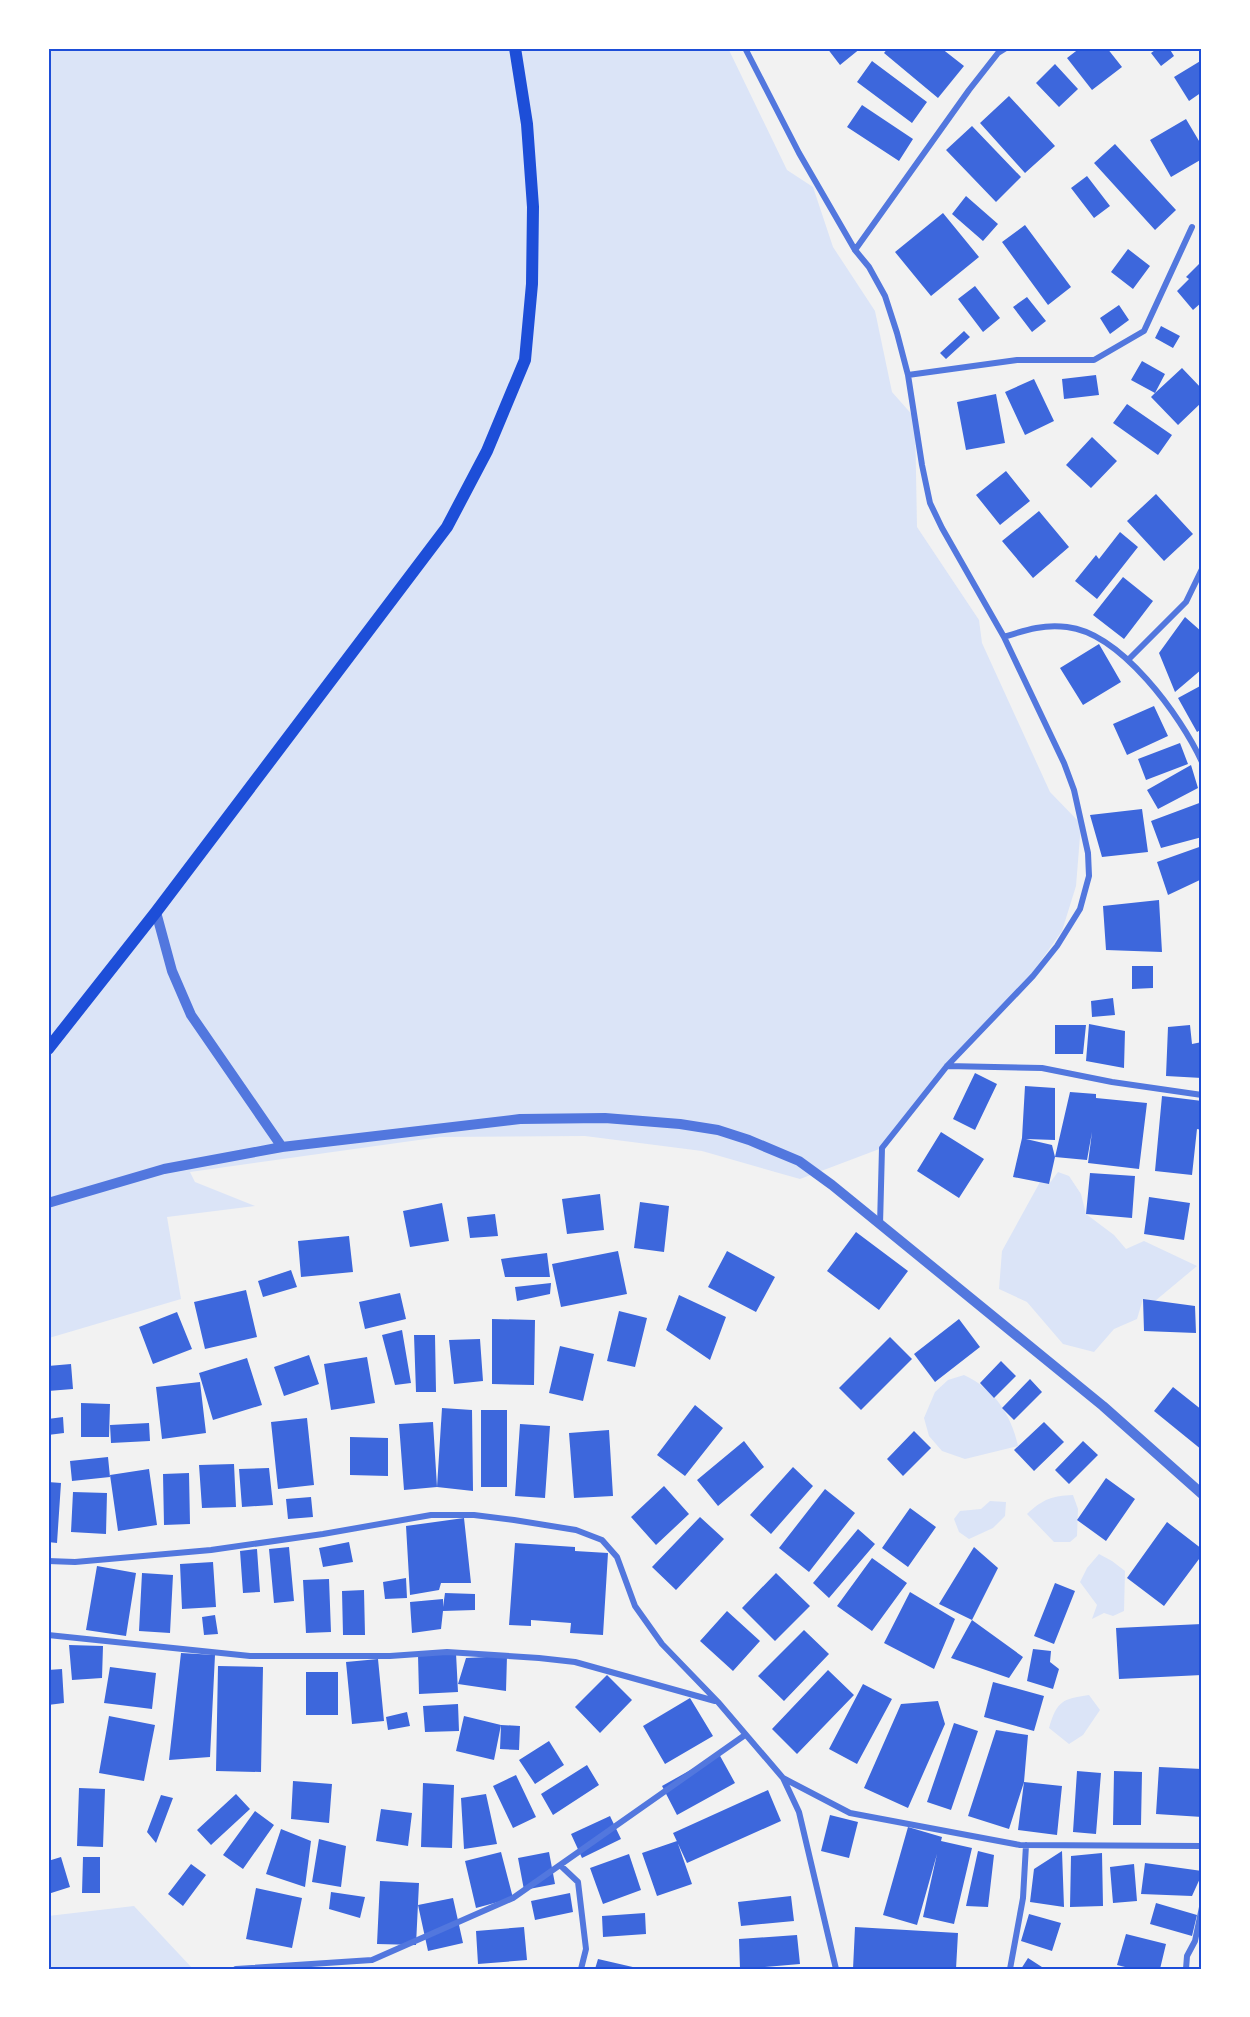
<svg xmlns="http://www.w3.org/2000/svg" width="1250" height="2017" viewBox="0 0 1250 2017" font-family="'Varela Round',sans-serif">
<rect width="100%" height="100%" fill="#f2f2f2"/>
<path fill="#dbe4f7" d="M48,48H728L787,170L813,187L833,247L875,311L892,392L915,418L917,527L979,620L982,643L1050,792L1081,824L1076,886L1062,931L1018,993L947,1066L882,1148L800,1179L702,1151L585,1136L440,1137L190,1172L195,1182L255,1206L167,1217L181,1299L49,1338Z
M1058,1172L1069,1176L1081,1194L1086,1214L1114,1235L1126,1249L1144,1241L1197,1266L1155,1301L1143,1299L1137,1319L1114,1329L1094,1352L1063,1344L1027,1302L999,1289L1002,1251L1040,1182L1049,1184Z
M964,1375C994,1389 1011,1414 1018,1446L965,1459L942,1451L929,1436L924,1418L935,1392L948,1380Z
M1073,1495L1078,1509L1077,1536L1070,1542H1054L1027,1514C1043,1499 1052,1496 1073,1495Z
M990,1501L1006,1502L1005,1516L993,1528L969,1539L959,1532L954,1519L960,1511L981,1509Z
M1099,1554L1112,1561L1125,1571L1124,1611L1113,1616L1104,1613L1092,1619L1097,1605L1080,1582L1087,1568Z
M1089,1695L1100,1710L1083,1735L1069,1744L1049,1728C1057,1701 1062,1699 1089,1695Z
M134,1906L193,1969H48V1916Z"/>
<path fill="#3d67dc" d="M827,48H861L840,65Z
M888,48H941L964,66L938,98L884,53Z
M1080,48H1107L1122,67L1092,90L1067,58Z
M1158,48H1169L1174,56L1161,66L1151,53Z
M1202,60V92L1189,101L1174,77Z
M872,61L927,102L912,123L857,82Z
M1055,64L1078,89L1059,107L1036,83Z
M1009,96L1055,146L1025,173L980,123Z
M862,105L913,139L899,161L847,127Z
M1186,119L1202,146V159L1171,177L1150,140Z
M972,126L1021,177L996,202L946,150Z
M1115,144L1176,210L1155,230L1094,163Z
M1087,176L1110,206L1094,218L1071,188Z
M966,196L998,224L983,241L952,214Z
M943,213L979,257L931,296L895,252Z
M1025,225L1071,287L1048,305L1002,242Z
M1128,249L1150,266L1133,289L1111,272Z
M1202,261V302L1193,310L1177,291L1189,279L1186,277Z
M975,286L1000,318L983,332L958,299Z
M1027,297L1046,321L1032,332L1013,307Z
M1119,305L1129,320L1110,334L1100,318Z
M1161,326L1180,336L1173,348L1155,338Z
M964,331L970,337L946,359L940,353Z
M1142,361L1165,374L1155,393L1182,368L1202,389V402L1178,425L1151,397L1155,393L1131,380Z
M1096,375L1099,395L1064,399L1062,379Z
M1034,379L1054,421L1025,435L1005,392Z
M996,394L1005,443L966,450L957,402Z
M1127,404L1172,435L1158,455L1113,423Z
M1092,437L1117,461L1091,488L1066,465Z
M1006,471L1030,501L1000,525L976,495Z
M1156,494L1193,534L1164,561L1127,521Z
M1039,511L1069,547L1033,578L1002,541Z
M1120,532L1138,547L1097,599L1075,581L1096,555L1099,559Z
M1123,577L1153,601L1124,639L1093,615Z
M1185,617L1202,632V669L1175,692L1159,653Z
M1099,644L1121,682L1083,705L1060,668Z
M1202,685V729L1197,732L1178,698Z
M1154,706L1168,736L1127,755L1113,724Z
M1180,743L1188,764L1146,780L1138,759Z
M1191,765L1198,788L1158,809L1147,790Z
M1202,802V837L1161,848L1151,821Z
M1142,809L1148,852L1102,857L1090,815Z
M1202,846V879L1168,895L1157,862Z
M1159,900L1162,952L1106,950L1103,906Z
M1132,966H1153V988L1132,989Z
M1113,998L1115,1015L1092,1017L1091,1001Z
M1089,1024L1125,1031L1124,1068L1086,1061Z
M1055,1025H1086L1083,1054H1055Z
M1190,1025L1192,1044L1202,1042V1078L1166,1076L1168,1027Z
M975,1073L997,1084L975,1130L953,1119Z
M1025,1086L1055,1088V1140L1026,1139L1052,1145L1055,1157L1049,1184L1013,1177L1022,1138Z
M1070,1092L1096,1094V1098L1147,1103L1139,1169L1088,1163L1092,1132L1087,1160L1055,1157Z
M1162,1096L1202,1101V1130L1197,1129L1192,1175L1155,1171Z
M941,1132L984,1159L959,1198L917,1171Z
M1090,1173L1135,1176L1132,1218L1086,1214Z
M600,1194L604,1230L567,1234L562,1199Z
M1149,1197L1190,1203L1184,1240L1144,1234Z
M640,1202L669,1206L664,1252L634,1248Z
M442,1203L449,1241L410,1247L403,1211Z
M495,1214L498,1236L470,1238L467,1217Z
M856,1232L908,1271L879,1310L827,1271Z
M349,1236L353,1272L301,1277L298,1241Z
M618,1251L627,1294L561,1307L552,1264Z
M727,1251L775,1277L756,1312L708,1287Z
M547,1253L550,1277H505L501,1259Z
M291,1270L297,1287L263,1297L258,1281Z
M551,1283L550,1294L517,1301L515,1287Z
M246,1290L257,1337L205,1349L194,1302Z
M400,1293L406,1319L365,1329L359,1302Z
M679,1295L726,1317L710,1360L666,1330Z
M1143,1299L1195,1306L1196,1333L1144,1331Z
M619,1311L647,1318L635,1367L607,1361Z
M177,1312L192,1349L153,1364L139,1327Z
M492,1319L535,1320L534,1385L492,1384Z
M959,1319L980,1347L935,1382L914,1354Z
M402,1330L411,1383L395,1385L382,1335Z
M414,1335H435L436,1392H416Z
M890,1337L912,1359L861,1410L839,1388Z
M480,1339L483,1381L454,1384L449,1340Z
M560,1346L594,1354L583,1401L549,1393Z
M309,1355L319,1384L284,1396L274,1367Z
M367,1357L375,1403L331,1410L324,1364Z
M247,1358L262,1405L213,1420L199,1373Z
M1001,1361L1016,1376L994,1398L980,1383Z
M71,1364L73,1389L48,1391V1366Z
M1030,1379L1042,1392L1014,1420L1002,1408Z
M200,1382L206,1433L162,1439L156,1387Z
M1173,1387L1202,1410V1450L1154,1411Z
M81,1403L110,1404L109,1437H81Z
M695,1405L723,1428L685,1476L657,1455Z
M442,1408L472,1410L473,1491L437,1487Z
M481,1410H507V1487H481Z
M63,1417L64,1433L48,1435V1419Z
M307,1418L314,1485L278,1489L271,1422Z
M433,1422L437,1487L404,1490L399,1424Z
M1044,1422L1064,1442L1034,1471L1014,1450Z
M149,1423L150,1441L111,1443L110,1425Z
M520,1424L550,1426L545,1498L515,1496Z
M609,1430L613,1496L574,1498L569,1433Z
M914,1431L931,1448L903,1476L887,1459Z
M350,1437L388,1438V1476L350,1475Z
M744,1441L764,1467L718,1506L697,1480Z
M1083,1441L1098,1455L1069,1484L1055,1470Z
M108,1457L110,1477L72,1481L70,1461Z
M234,1464L236,1507L202,1508L199,1465Z
M793,1467L813,1486L771,1534L750,1515Z
M269,1468L273,1505L242,1507L239,1469Z
M149,1469L157,1525L118,1531L110,1475Z
M189,1473L190,1524L164,1525L163,1474Z
M1106,1478L1135,1499L1106,1541L1077,1520Z
M48,1482L61,1483L57,1543L48,1542Z
M664,1486L689,1514L656,1545L631,1517Z
M825,1489L855,1513L809,1572L779,1548Z
M73,1492L107,1493L106,1534L71,1532Z
M311,1497L313,1517L288,1519L286,1499Z
M910,1508L936,1527L908,1567L882,1548Z
M700,1517L724,1539L676,1590L652,1567Z
M464,1518L471,1583H441L439,1590L410,1595L406,1526Z
M1167,1522L1202,1549V1555L1164,1606L1127,1578Z
M858,1529L875,1544L829,1598L813,1583Z
M349,1542L353,1562L323,1567L319,1548Z
M515,1543L575,1547V1551L608,1553L603,1635L570,1633L571,1623L531,1620V1626L509,1625Z
M289,1547L294,1601L274,1603L269,1549Z
M974,1547L998,1568L972,1620L939,1604Z
M257,1549L260,1592L243,1593L240,1551Z
M872,1558L907,1583L872,1631L837,1606Z
M213,1562L216,1607L182,1609L180,1564Z
M97,1566L136,1573L126,1636L86,1630Z
M142,1573L173,1575L170,1633L139,1631Z
M776,1573L810,1606L775,1641L742,1608Z
M406,1578L407,1598L385,1599L383,1582Z
M329,1579L331,1632L306,1633L303,1580Z
M1055,1583L1075,1591L1054,1644L1034,1636Z
M364,1590L365,1635H343L342,1591Z
M910,1592L955,1619L934,1669L884,1643Z
M445,1593L475,1594V1610L443,1611L441,1629L412,1633L410,1602L443,1599V1607Z
M727,1611L760,1641L733,1671L700,1641Z
M215,1615L218,1634L204,1635L202,1617Z
M972,1620L1023,1657L1009,1678L951,1658Z
M1202,1624V1675L1119,1679L1116,1628Z
M804,1630L829,1654L784,1701L758,1676Z
M69,1645L103,1646L102,1678L72,1680Z
M1033,1649L1051,1651L1050,1662L1059,1669L1053,1689L1027,1681Z
M181,1653L215,1655L210,1757L169,1760Z
M456,1653L458,1692L419,1694L418,1655Z
M507,1656L506,1691L458,1684L466,1658Z
M378,1659L384,1721L352,1724L346,1662Z
M218,1666L263,1667L261,1772L216,1771Z
M110,1667L156,1673L152,1709L104,1703Z
M62,1669L64,1703L48,1705V1670Z
M828,1670L854,1695L797,1754L772,1729Z
M306,1672H338V1715H306Z
M607,1675L632,1700L600,1733L575,1707Z
M993,1682L1044,1696L1034,1731L984,1717Z
M863,1684L892,1699L857,1764L829,1749Z
M690,1698L713,1736L665,1764L643,1726Z
M938,1701L945,1724L908,1808L864,1788L901,1704Z
M458,1704L459,1731L425,1732L423,1706Z
M407,1712L410,1726L388,1730L386,1717Z
M109,1716L155,1725L144,1781L99,1773Z
M464,1716L501,1725L494,1760L456,1751Z
M954,1723L978,1731L951,1810L927,1802Z
M501,1725L520,1726L519,1750L500,1749Z
M996,1730L1028,1735L1024,1782L1009,1829L968,1816Z
M549,1741L564,1765L535,1784L519,1760Z
M719,1754L735,1783L677,1815L662,1786Z
M587,1765L599,1785L553,1815L541,1794Z
M1159,1767L1202,1769V1817L1156,1814Z
M1077,1771L1101,1773L1096,1834L1073,1832Z
M1114,1771L1142,1772L1141,1825H1113Z
M516,1775L536,1817L513,1828L493,1786Z
M293,1781L332,1784L329,1823L291,1819Z
M1024,1782L1062,1786L1057,1835L1018,1830Z
M423,1783L454,1785L452,1848L421,1847Z
M79,1788L105,1789L103,1847L77,1846Z
M768,1790L781,1821L687,1863L673,1833Z
M236,1794L250,1809L211,1845L197,1830Z
M486,1794L497,1844L464,1849L461,1798Z
M161,1795L173,1798L156,1843L147,1832Z
M381,1809L412,1813L408,1846L376,1841Z
M255,1811L274,1825L243,1869L223,1855Z
M830,1815L858,1822L849,1858L821,1851Z
M610,1816L621,1839L582,1858L571,1834Z
M908,1827L942,1837L941,1841L972,1848L954,1924L923,1917L937,1854L917,1925L883,1915Z
M281,1829L311,1841L305,1887L266,1874Z
M319,1839L346,1846L341,1887L312,1882Z
M677,1841L692,1884L657,1896L642,1853Z
M978,1851L994,1855L988,1907L966,1906Z
M1062,1851L1064,1907L1030,1902L1034,1869Z
M501,1852L513,1898L476,1908L465,1861Z
M549,1852L555,1884L524,1890L518,1858Z
M1102,1853L1103,1906L1070,1907L1071,1856Z
M629,1854L641,1890L603,1904L590,1868Z
M61,1857L70,1887L48,1894V1861Z
M83,1857H100V1893H82Z
M1145,1863L1202,1871V1874L1192,1896L1141,1894Z
M191,1864L206,1875L183,1906L168,1894Z
M1134,1864L1137,1901L1113,1903L1110,1867Z
M380,1881L419,1883L416,1945L377,1944Z
M256,1888L302,1898L292,1948L246,1939Z
M331,1892L365,1897L360,1918L329,1909Z
M570,1893L573,1912L535,1920L531,1901Z
M791,1896L794,1921L741,1926L738,1902Z
M453,1898L463,1943L428,1951L418,1905Z
M1156,1903L1197,1915L1192,1936L1150,1924Z
M645,1913L646,1934L603,1937L602,1916Z
M1029,1914L1061,1923L1052,1951L1021,1941Z
M524,1927L527,1960L478,1964L476,1931Z
M855,1927L958,1933L956,1969H853Z
M1126,1934L1166,1944L1160,1969H1133L1117,1965Z
M797,1935L800,1964L740,1969L739,1939Z
M1028,1958L1045,1969H1021Z
M598,1959L637,1968V1969H595Z"/>
<g fill="none" stroke-linecap="round" stroke-linejoin="round">
<path stroke="#5277de" stroke-width="6" d="M745,48L799,153L855,250L869,267L885,296L897,333L908,375L922,465L930,503L942,528L1004,637L1064,763L1074,790L1088,853L1089,876L1080,909L1057,946L1033,976L947,1066L882,1148L880,1225
M855,250L969,90L998,53L1006,48
M908,375L1017,360H1094L1144,331L1192,227
M1004,637C1026,630 1043,624 1067,627C1121,633 1181,716 1202,762
M1129,659L1186,602L1202,569
M947,1066L1042,1068L1112,1082L1202,1095
M48,1561L75,1562L211,1550L323,1534L431,1515H474L514,1520L576,1530L602,1540L617,1557L635,1606L662,1644L718,1702L783,1778L799,1812L836,1969
M48,1635L250,1656H390L447,1652L539,1658L575,1662L715,1701
M783,1778L850,1813L1020,1845L1202,1846
M560,1865L578,1882L586,1949L581,1969
M236,1969L372,1960L513,1898L745,1735
M1010,1969L1023,1898L1026,1845
M1186,1969L1187,1956L1195,1941L1202,1907"/>
<path stroke="#5277de" stroke-width="10" d="M156,912L172,971L191,1015L282,1147
M48,1203L164,1169L282,1147L520,1119L605,1118L680,1124L718,1130L749,1140L799,1161L832,1185L1103,1406L1202,1494"/>
<path stroke="#1d4ed8" stroke-width="12" d="M48,1049L156,912L447,527L487,451L525,360L532,284L533,207L527,124L515,48"/>
</g>
<rect width="1250" height="2017" fill="none" stroke="#ffffff" stroke-width="99"/>
<rect x="50" y="50" width="1150" height="1918" fill="none" stroke="#1d4ed8" stroke-width="2"/>
</svg>
